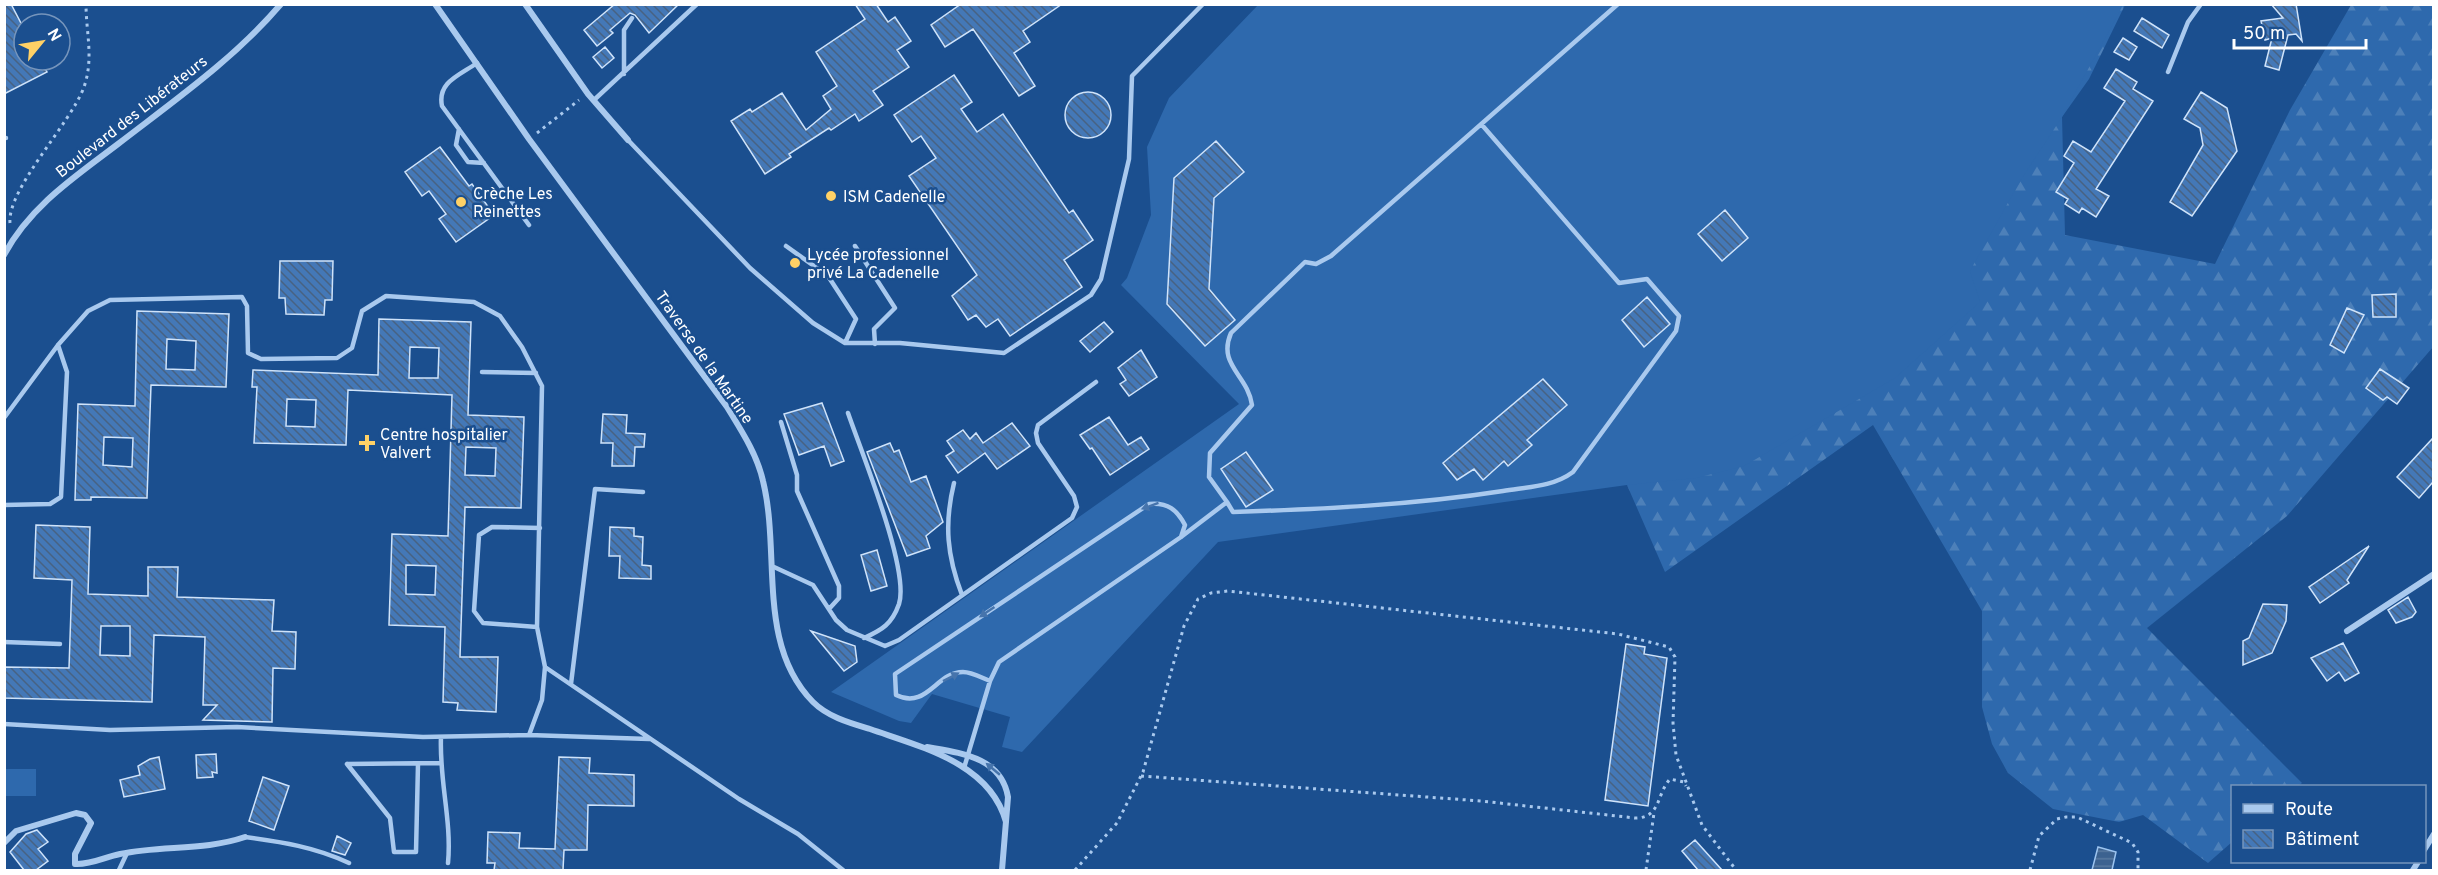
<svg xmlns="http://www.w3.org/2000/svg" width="2438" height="875" viewBox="0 0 2438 875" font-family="Overpass,sans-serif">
<defs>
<pattern id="forest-firs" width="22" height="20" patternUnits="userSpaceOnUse" patternTransform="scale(1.5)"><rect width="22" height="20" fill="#2e69ad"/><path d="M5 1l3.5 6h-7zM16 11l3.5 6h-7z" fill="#4d80b9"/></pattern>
<pattern id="water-rules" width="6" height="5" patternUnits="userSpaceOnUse" patternTransform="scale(1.5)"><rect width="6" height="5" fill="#3c6290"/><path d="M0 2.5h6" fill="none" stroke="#597aa1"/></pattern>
<pattern id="building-back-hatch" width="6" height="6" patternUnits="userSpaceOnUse" patternTransform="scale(1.5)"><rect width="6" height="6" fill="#4478b7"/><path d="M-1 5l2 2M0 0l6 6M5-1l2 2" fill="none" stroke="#486282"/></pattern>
</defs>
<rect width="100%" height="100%" fill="#1b4f8f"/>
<path fill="url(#forest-firs)" d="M1949,5H2125L2089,79L2062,117L2065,235L2215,264L2290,110L2351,5H2433V347L2287,516L2147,628L2302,783L2298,786H2232V842L2208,863L2143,815L2119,822L2053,809L2008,773L1992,744L1982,707V611L1873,425L1665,572L1627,485L1676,387Z"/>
<path fill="#2e69ad" d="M1258,5H2123L2062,117L2020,181L1970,271L1980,302L1895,378L1744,466L1696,478L1627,485L1218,542L1022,752L1002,747L1010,717L932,694L911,723L899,721L831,692L1239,404L1121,285L1127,278L1151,215L1147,147L1169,98Z
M5,769H36V796H5Z"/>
<path fill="url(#water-rules)" stroke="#9cc4f0" stroke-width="1.5" d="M2098,847L2116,852L2112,870H2092Z"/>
<path fill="url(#building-back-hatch)" stroke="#cfe3fa" stroke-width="1.5" fill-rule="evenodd" d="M4,4H11L24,29V60H40L47,72L4,94Z
M615,4H679L649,33L635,15L630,13L610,30L613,33L597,46L584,30Z
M855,4H876L888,22L895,17L911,41L897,50L909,67L873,91L883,105L859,121L855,114L831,130L829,128L789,154L791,157L765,174L731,121L750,109L752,112L782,93L806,130L831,109L823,96L837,86L816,52L865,19Z
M961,4H1062L1023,31L1030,42L1014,53L1035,86L1019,96L973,29L945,47L931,25Z
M2271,4H2296L2302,41L2296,34L2288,35L2279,70L2265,66L2272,38L2265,40L2261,21L2283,18Z
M2142,18L2169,35L2162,48L2134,31Z
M2123,38L2137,47L2129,60L2114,52Z
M605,47L614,58L602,68L593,57Z
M2116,69L2137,82L2133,89L2153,101L2096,189L2109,196L2096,217L2082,208L2079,213L2065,204L2068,199L2056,192L2074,163L2064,156L2073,141L2091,152L2125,101L2104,88Z
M954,75L972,102L961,109L977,132L1003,114L1069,213L1073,210L1093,240L1064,260L1082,287L1010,336L998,319L986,327L976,315L968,320L952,296L977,275L909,176L936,158L921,136L912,142L894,115Z
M2201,92L2227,108L2237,151L2192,216L2170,202L2203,145L2200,128L2184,119Z
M1065 115a23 23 0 1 1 46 0a23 23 0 1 1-46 0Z
M1216,141L1244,172L1214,198L1209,289L1235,320L1205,346L1167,304L1174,178Z
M440,147L469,186L472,184L494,215L456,242L439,219L446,214L429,191L422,196L405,172Z
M1725,210L1748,238L1722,261L1698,234Z
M280,261H333L332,300H325L324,315L286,314L285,298H279Z
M2396,294V317H2373L2372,295Z
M1647,297L1670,324L1644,347L1622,320Z
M2347,308L2364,315L2344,353L2330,345Z
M137,311L229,314L226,387L151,385L147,498L91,497V500H75L78,404L135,406ZM167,339L196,341L195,370L166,369ZM104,437L133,438L132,467L103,465Z
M379,319L471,322L468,415L524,417L521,508L465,507L460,657H498L496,712L457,710L458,703L443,702L445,627L389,625L392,534L448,536L452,395L348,390L346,445L254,443L257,387H252L253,370L378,375ZM410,347L439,348L438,378H409ZM287,399L316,400L315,427L286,426ZM466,447L496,448L495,476L465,475ZM406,565L436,566L435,595L406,594Z
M1104,322L1113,332L1090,352L1080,341Z
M1141,350L1157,377L1129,396L1120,384L1126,380L1118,368Z
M2380,369L2409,388L2397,404L2387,397L2383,400L2366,388Z
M1543,379L1567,405L1527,440L1532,445L1508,466L1504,461L1483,480L1474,469L1457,480L1443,463Z
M822,403L844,461L831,466L824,446L799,455L784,414Z
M603,414L627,415L626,433L645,434L644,447H635L634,466H612L613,443H601Z
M1109,417L1128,445L1141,437L1149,449L1110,475L1092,448L1090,449L1080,435Z
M1012,423L1030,446L997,469L985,453L958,473L946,456L954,451L947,441L963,430L970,439L976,433L983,443Z
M2433,438V482L2419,498L2397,477Z
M890,443L894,452L899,450L911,482L926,476L943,522L926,536L930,548L907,556L867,452Z
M1246,452L1273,490L1246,507L1221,469Z
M36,525L90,527L88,594L148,596V567H178L177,597L274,600L272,631L296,632L295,669L273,668L272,722L203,720L217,705H203L205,637L154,635L152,702L4,698V667L69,668L72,580L34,578ZM101,626H130V656L100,655Z
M610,527L634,528V536L643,537L642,565L651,566V579L619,578L620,556H609Z
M2369,546L2347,580L2349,583L2320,603L2309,587Z
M877,550L887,586L871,591L861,555Z
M2408,597L2416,612L2412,617L2396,623L2388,610Z
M2263,604L2287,605L2286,621L2272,653L2243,665V641L2249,638Z
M811,631L855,646L857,662L844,671Z
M2343,643L2359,673L2345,681L2339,672L2327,681L2311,658Z
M1626,644L1645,647L1644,654L1667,658L1648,806L1605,800Z
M216,754L217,773L212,772L213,777L197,778L196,755Z
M159,757L165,789L124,797L120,780L140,775L138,766L150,759Z
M559,757L590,758L589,773L634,775V806L588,805L587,850H564L563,870H494L495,863H487L488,832L520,833L519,848L555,849Z
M263,777L289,786L274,830L249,821Z
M37,830L48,842L38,849L48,861L36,870H24L10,852L26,834Z
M337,836L351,843L345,855L332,851Z
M1695,840L1722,870H1698L1682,851Z"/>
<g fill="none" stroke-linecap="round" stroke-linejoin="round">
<path stroke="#a9c9ee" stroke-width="3" stroke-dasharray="3 4.5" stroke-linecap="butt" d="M537,133L579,100
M10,223C7,189 71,123 84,87C94,58 86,33 86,4
M1141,776L1481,801L1635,818C1661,818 1656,795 1670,779L1684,782L1686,786
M1075,870L1117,823L1143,772L1184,626L1198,599L1211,593L1228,591L1618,634L1669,647L1675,657L1673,723L1676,755L1702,825L1736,870
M1646,870L1654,813
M2030,870L2039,836L2057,819L2066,817H2077L2132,843L2138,852V870"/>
<path stroke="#a9c9ee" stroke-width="4.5" d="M477,63C460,75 437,82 442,106L529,225
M2168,72L2188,22L2201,4
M624,74V30L632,18
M594,100L697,4
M459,129L456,145L468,162L484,163
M4,138H6
M628,140L750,268L813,323L845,343H900L1004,353L1091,295L1101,279L1129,159L1132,76L1203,4
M786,246L828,276L856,319L845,343
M855,246L895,308L874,329L875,344
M482,372L536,373
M848,413C861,451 910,570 899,604C892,624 882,630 864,638
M4,418L58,345L88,311L110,300L242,297L247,306L248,353L261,359L337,358L352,348L362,311L386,296L474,302L500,316L522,347L542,386L537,627L545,667L739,799L798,834L843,870
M781,422L797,475V491L839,586V598L829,609
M954,483C944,524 947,556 962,595
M1227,502L1209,477L1210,453L1252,405C1248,375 1217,365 1231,333L1305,262L1316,264L1331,256L1618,4
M4,505L50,504L61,497L67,372L58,345
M774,567L813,585L836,620L847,630L885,646L899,640L1072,518L1077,507L1074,496L1038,443L1036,433L1038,425L1096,382
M537,627L483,623L474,611L479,535L492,527L540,528
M4,642L60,644
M990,681C982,678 972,672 963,672C936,672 927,710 896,695L895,674L1149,504C1168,502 1177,510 1185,525L1181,537
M571,684L595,489L643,492
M4,724L110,730L237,727L423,737L529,735L649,739
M529,735L542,700L545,667
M441,737C439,780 452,821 448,863
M347,764L390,818L394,852H416L418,764
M347,764L440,763
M964,768L990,681L999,662L1181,537L1227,502L1233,512C1323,509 1413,505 1503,491C1527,487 1553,487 1573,472L1676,331L1679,316L1647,279L1619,283L1482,125
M245,837C282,842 315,847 349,863
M119,870L127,853"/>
<path stroke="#a9c9ee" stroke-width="6" d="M435,4L529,139L727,407C741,430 757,454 763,481C781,554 756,644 813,702C828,717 850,723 870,729C921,747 990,763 1006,822
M525,4L588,94L628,140
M4,255C30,206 76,176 118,144C175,100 234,59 281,4
M2347,631L2434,574
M927,747C961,753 1001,757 1008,797L1002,870
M4,843L16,831L76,813L85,815L91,823L75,854V864C91,865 105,857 120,854C162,845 204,851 245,837
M2424,850L2434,834
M2413,870L2418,862"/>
</g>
<defs><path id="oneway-solid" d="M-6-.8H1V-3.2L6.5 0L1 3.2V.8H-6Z" transform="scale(1.5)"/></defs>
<g fill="#4674ac">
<use href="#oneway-solid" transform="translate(1150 506) rotate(160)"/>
<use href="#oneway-solid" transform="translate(987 612) rotate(146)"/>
<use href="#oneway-solid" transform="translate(951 677) rotate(-27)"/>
<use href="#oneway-solid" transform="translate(993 769) rotate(-140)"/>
</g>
<g fill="#ffd166" stroke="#1b4f8f" stroke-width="2">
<circle cx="831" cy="196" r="6"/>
<circle cx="461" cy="202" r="6"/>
<circle cx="795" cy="263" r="6"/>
<path d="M364 434h6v6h6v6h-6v6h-6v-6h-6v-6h6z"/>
</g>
<g text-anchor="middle" stroke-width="5" stroke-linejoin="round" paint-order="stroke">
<g font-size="16" fill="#fff" stroke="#1b4f8f">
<text transform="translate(131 116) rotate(-38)" y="6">Boulevard des Libérateurs</text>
<text transform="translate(705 357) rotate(55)" y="6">Traverse de la Martine</text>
</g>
<g font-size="16" fill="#fff" stroke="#1b4f8f" text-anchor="start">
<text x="473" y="199">Crèche Les<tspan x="473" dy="18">Reinettes</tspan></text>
<text x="843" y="202">ISM Cadenelle</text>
<text x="807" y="260">Lycée professionnel<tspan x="807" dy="18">privé La Cadenelle</tspan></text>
<text x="380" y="440">Centre hospitalier<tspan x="380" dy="18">Valvert</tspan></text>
</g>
</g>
<rect width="2438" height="875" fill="none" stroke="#ffffff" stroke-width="12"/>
<rect x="2231" y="785" width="195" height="78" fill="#1b4f8f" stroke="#7695bc" stroke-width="1.5"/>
<rect x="2243" y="804" width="30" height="9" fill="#a9c9ee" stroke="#7695bc" stroke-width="1.5"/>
<text x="2285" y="815" font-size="18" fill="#ffffff">Route</text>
<rect x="2243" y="830" width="30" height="18" fill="url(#building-back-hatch)" stroke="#7695bc" stroke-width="1.5"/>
<text x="2285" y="845" font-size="18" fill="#ffffff">Bâtiment</text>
<g transform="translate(42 42) rotate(60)"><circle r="28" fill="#1b4f8f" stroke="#7695bc" stroke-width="1.5"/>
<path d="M0-4.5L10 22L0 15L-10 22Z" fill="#ffd166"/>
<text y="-9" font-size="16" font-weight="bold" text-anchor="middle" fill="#ffffff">N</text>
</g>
<path d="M2234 39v9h132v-9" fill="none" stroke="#ffffff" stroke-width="3"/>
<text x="2243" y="39" font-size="18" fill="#ffffff" stroke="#1b4f8f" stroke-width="4.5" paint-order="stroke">50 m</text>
</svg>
